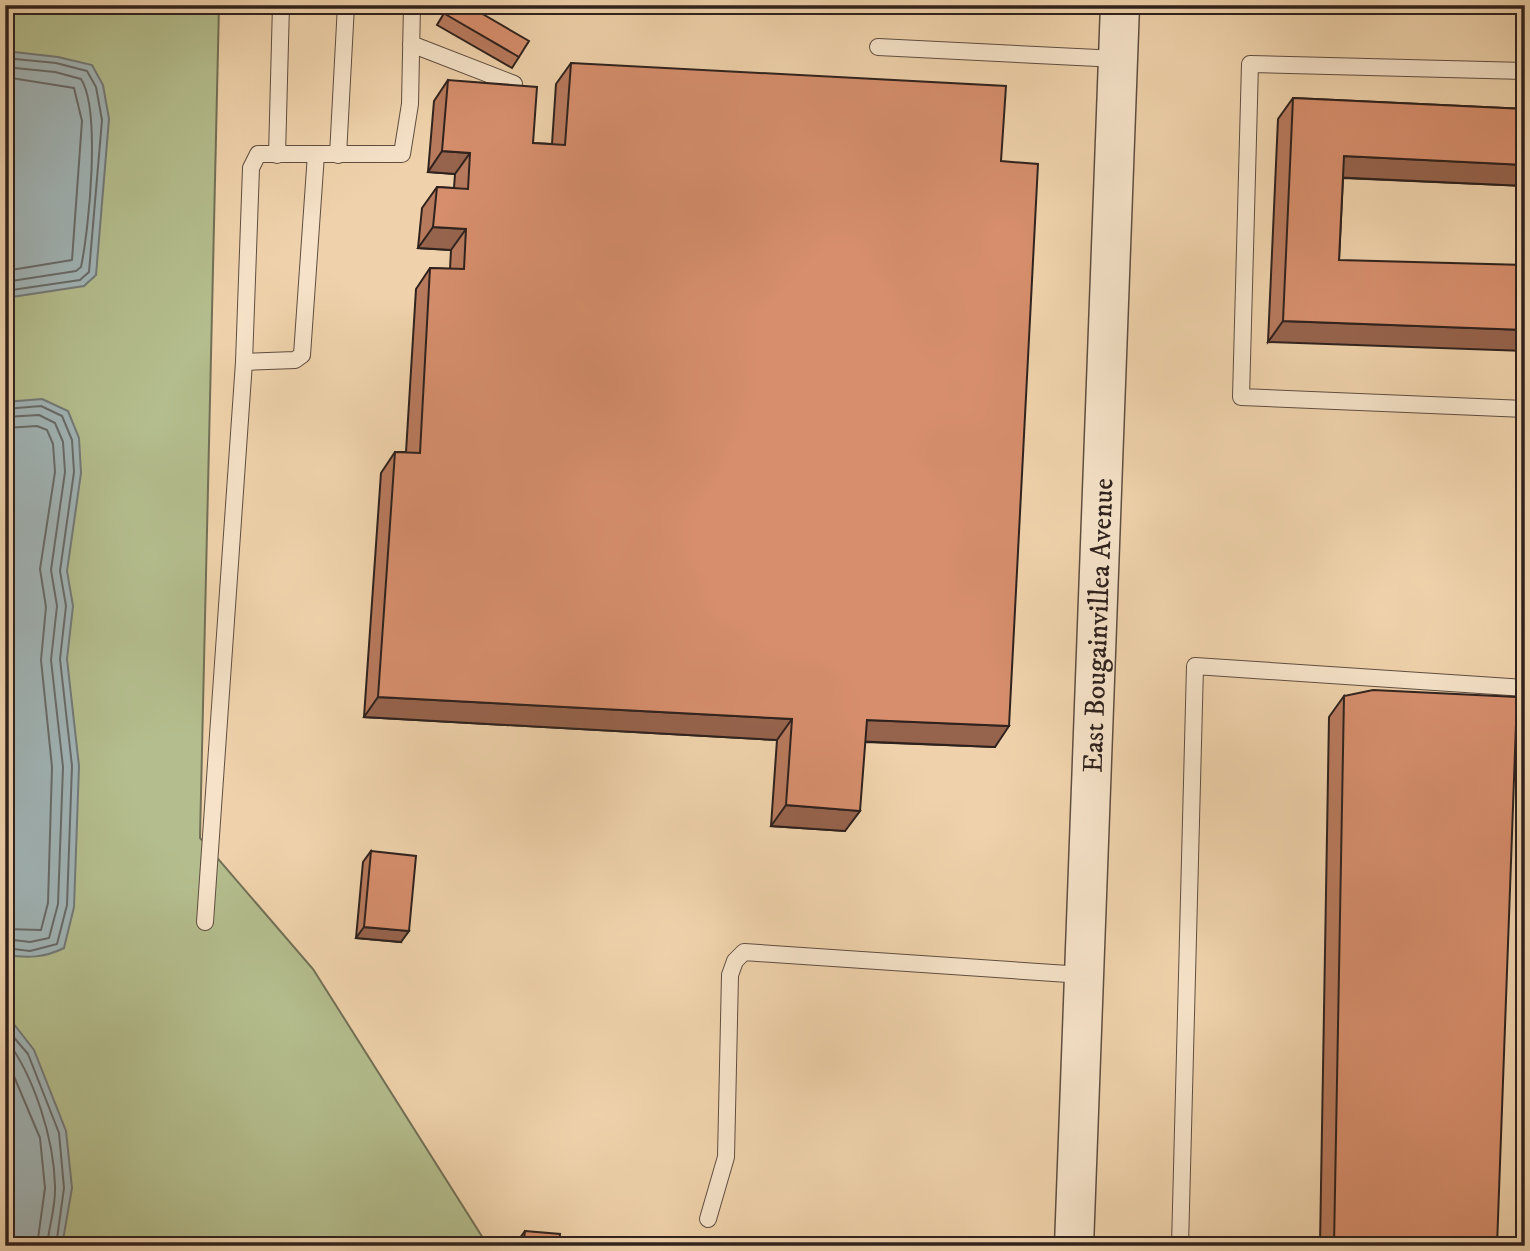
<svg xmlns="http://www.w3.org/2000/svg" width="1530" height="1251" viewBox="0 0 1530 1251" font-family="'IM FELL DW Pica',serif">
<rect width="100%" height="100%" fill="#efd2ab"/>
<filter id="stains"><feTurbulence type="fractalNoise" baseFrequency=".00286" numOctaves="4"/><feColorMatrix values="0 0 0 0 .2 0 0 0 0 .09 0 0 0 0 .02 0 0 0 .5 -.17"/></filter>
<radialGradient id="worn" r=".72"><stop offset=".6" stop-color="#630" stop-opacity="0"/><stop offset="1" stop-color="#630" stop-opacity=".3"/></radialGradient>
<path fill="#b4bd8d" stroke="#727056" stroke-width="2" d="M5,5H219L200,838L313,969L488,1246H5Z"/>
<path fill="#a0b4b6" stroke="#737a79" stroke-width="2" d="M5,51L58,57L92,65L103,85L109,119L96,275L84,286L5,298Z
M42,399L68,411L79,438L81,473L67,571L73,606L67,659L79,766L74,907L64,948C44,958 28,958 5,955V402Z
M5,1019L13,1023L34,1050L66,1131L72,1188L62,1246H5Z"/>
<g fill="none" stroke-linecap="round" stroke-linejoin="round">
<path stroke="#686b6a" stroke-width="2" d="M5,58L56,63L87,71L96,87L102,120L89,272L80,280L5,291
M5,67L55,72L81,79C101,110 89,229 81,267L76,271L5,282
M5,77L74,88L82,121L72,260L5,271
M5,409L41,406L62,416L72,440L74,472L60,571L66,606L60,659L72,766L67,905L57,944L30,951L5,948
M5,417L39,415L55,423L63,442L65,472L51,570L57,606L51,660L63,767L58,904L49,938L30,942L5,939
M5,428L37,426L47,430L53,444L55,472L40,569L46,607L41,660L52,767L48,903L41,930L5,929
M5,1027L28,1054L59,1133L64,1188L56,1246
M5,1038C34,1075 54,1139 55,1186C56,1206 49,1226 47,1246
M5,1055L40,1138L45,1188L37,1246"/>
<g stroke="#5f4e41" stroke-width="18">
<path id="service" d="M411,44L514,84
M878,47L1118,59
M1525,71L1250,64L1241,397L1525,409
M277,155L281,5
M338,155L346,5
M244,362L295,360L302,355L316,154
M205,922L244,362L251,168L258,154H402L410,104L412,5
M708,1219L726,1157L730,975L735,961L744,952L1083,975
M1180,1246L1195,666L1525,688"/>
</g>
<g stroke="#5f4e41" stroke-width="41">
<g id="tertiary">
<path id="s1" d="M1074,1246L1120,5"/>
</g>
</g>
<use href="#service" stroke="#f5e2c8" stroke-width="16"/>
<use href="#tertiary" stroke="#f5e2c8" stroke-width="38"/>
</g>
<path fill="#b87a5d" stroke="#2f221e" stroke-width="2" d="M449,5H467L519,57L512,68L437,25Z
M571,63L1001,161L995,747L865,742L845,831L771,826L777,740L364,717L381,473L395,452H406L416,289L430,268L450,269L451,250L418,248L422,208L437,187L454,188L455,174L428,172L434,101L448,80L533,143L552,144L556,84Z
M1293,98L1525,109V186L1343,178L1339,260L1268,342L1278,119Z
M1344,696L1497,1246H1320L1329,717Z
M371,851L401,942L356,938L363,862Z
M525,1231L559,1246H516L517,1242Z"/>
<path fill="#96634c" stroke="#2f221e" stroke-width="2" d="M442,151L470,153L455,174L428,172Z
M1344,156L1525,165V186L1330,177Z
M433,227L466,229L451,250L418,248Z
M1283,321L1525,330V351L1268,342Z
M378,697L792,719L777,740L364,717Z
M867,720L1009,726L995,747L852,741Z
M786,805L860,811L845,831L771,826Z
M364,927L409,931L401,942L356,938Z"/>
<path fill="#d68e6c" stroke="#2f221e" stroke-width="2" d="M450,5H467L529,41L519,57L445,14Z
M571,63L1006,86L1001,161L1038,164L1009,726L867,720L860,811L786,805L792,719L378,697L395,452L420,453L430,268L464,269L466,229L433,227L437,187L468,189L470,153L442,151L448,80L537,87L533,143L565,145Z
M1293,98L1525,109V165L1344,156L1339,260L1525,265V330L1283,321Z
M1373,690L1517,697L1497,1246H1334L1344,696Z
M371,851L416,856L409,931L364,927Z
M525,1231L560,1234L559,1246H523Z"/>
<g text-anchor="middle" stroke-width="5" stroke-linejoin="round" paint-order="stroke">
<g font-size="28" fill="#2f221e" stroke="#f5e2c8">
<text dy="10" stroke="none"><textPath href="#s1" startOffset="621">East Bougainvillea Avenue</textPath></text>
</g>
</g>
<rect width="1530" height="1251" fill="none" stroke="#efd2ab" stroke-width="28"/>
<rect x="7" y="7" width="1516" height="1237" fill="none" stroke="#2f221e" stroke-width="3.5"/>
<rect x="14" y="14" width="1502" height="1223" fill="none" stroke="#2f221e" stroke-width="2"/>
<rect width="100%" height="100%" filter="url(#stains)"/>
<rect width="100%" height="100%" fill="url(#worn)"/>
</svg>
